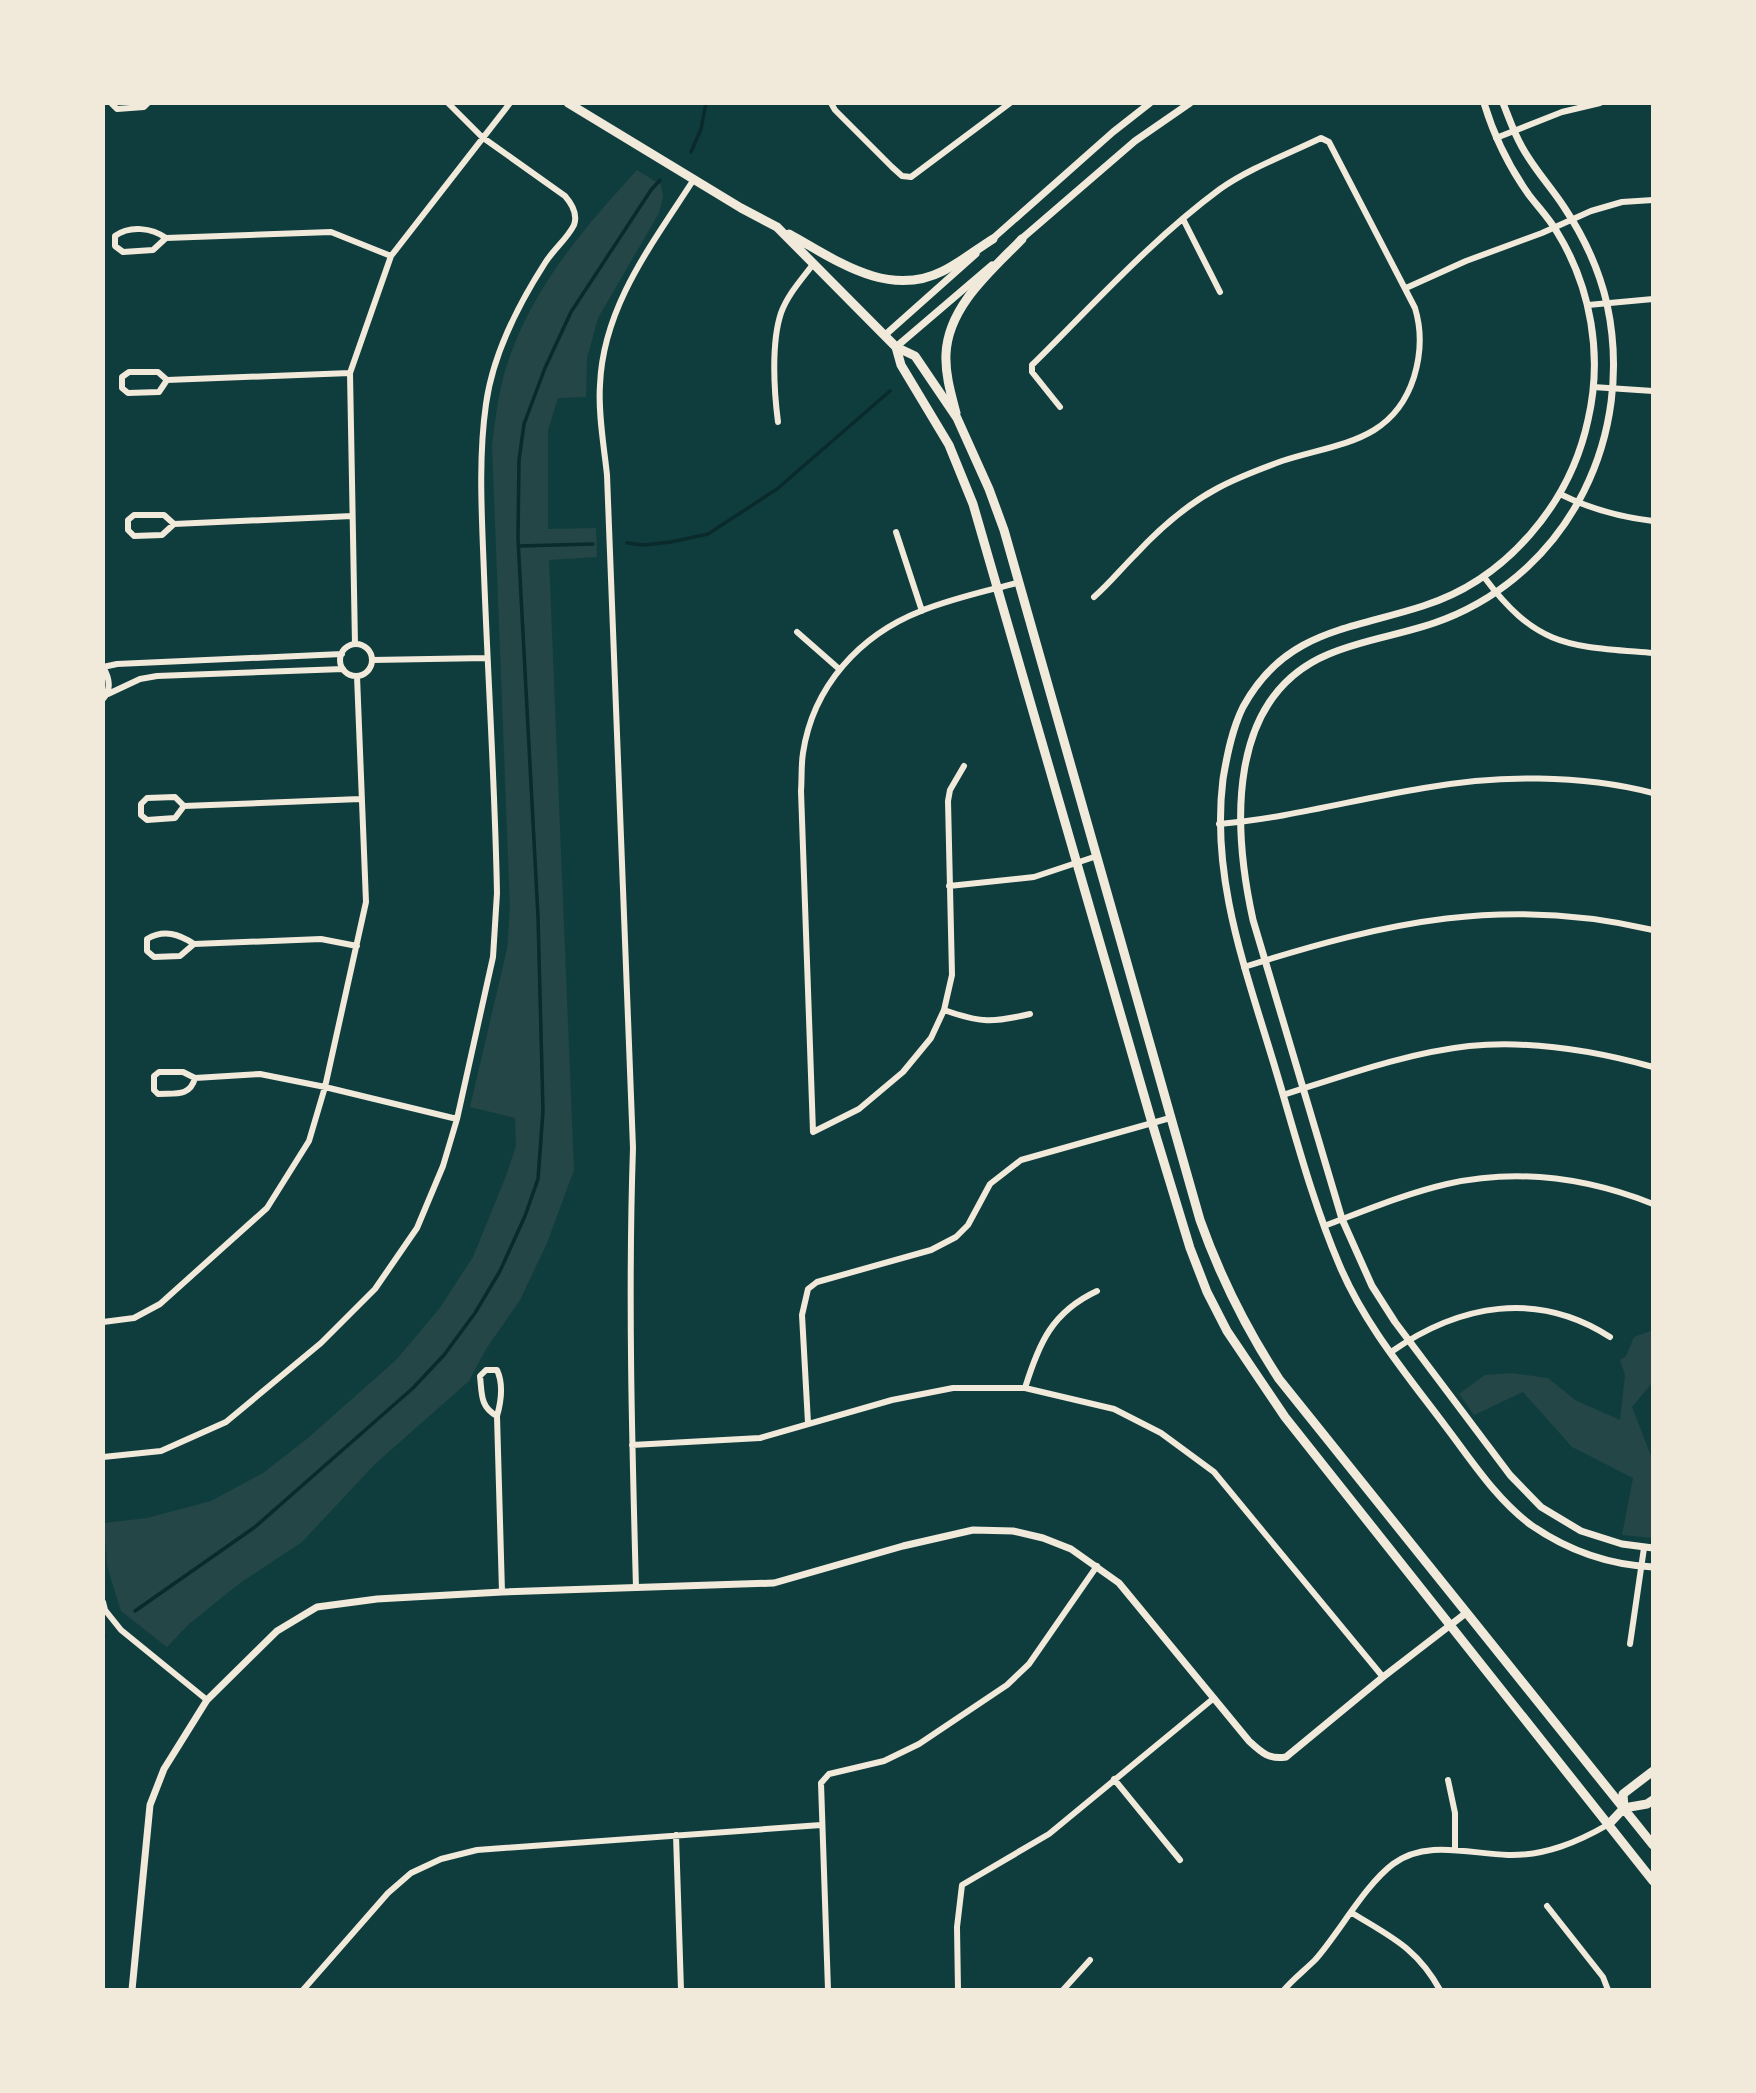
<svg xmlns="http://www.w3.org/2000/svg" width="1756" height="2093" viewBox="0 0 1756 2093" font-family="Georgia,serif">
<rect width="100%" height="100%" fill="#0f3d3e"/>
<path fill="#244646" d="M637,170L661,185L663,196L659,213L598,318L587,358L586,397L558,398L548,430V529L596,528L597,557L549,560L574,1170L547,1243L520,1300L486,1349L469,1381L376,1463L302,1542L240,1583L189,1624L167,1647L121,1611L107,1566L104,1523L147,1518L211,1501L263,1473L308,1438L396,1360L439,1309L473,1257L506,1176L516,1146L515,1118L470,1107L507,949L510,907L492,445C496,415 499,385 510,356C536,283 586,226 637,170Z
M1653,1330V1382L1632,1407L1653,1461V1538L1622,1535L1633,1478L1572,1447L1523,1392L1474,1415L1459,1394L1485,1375L1511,1373L1548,1378L1575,1400L1620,1420L1625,1375L1620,1360L1626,1356L1634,1337Z"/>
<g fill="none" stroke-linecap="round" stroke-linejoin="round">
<path stroke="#0a2a2b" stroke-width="3.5" d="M691,152L701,129L706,103
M627,543L643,545L671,542L708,534L777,489L890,391
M519,546L593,544
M135,1611L255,1527L413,1388L444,1355L475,1313L500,1271L525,1216L538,1179L543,1111L538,916L518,539L519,460L524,424L545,368L571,312L651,190L660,180
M103,1638L104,1636"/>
<path stroke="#f1e9da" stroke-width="6" d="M111,103L117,109L144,107L148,103
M831,103L835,110L892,167L902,176L911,177L1010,103
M1496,138L1562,112L1600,103
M1183,219L1220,292
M166,238L153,250L123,252L115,246V236C130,225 152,228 166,238L331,232L391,256
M1406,288L1466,261L1542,233L1591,211L1622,202L1653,200
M1588,305L1653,299
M167,380L159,392L128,393L122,388V377L129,372H158L167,380L350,373
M1593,387L1653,391
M1060,407L1032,372V365C1093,305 1151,240 1220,189C1250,168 1288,154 1321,138L1329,142L1415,308C1422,331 1421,354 1414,377C1393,443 1337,443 1282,461C1260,469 1238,477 1218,488C1186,505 1159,529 1135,555C1121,569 1109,584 1094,597
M778,422C774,391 771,343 781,313C788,294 802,279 814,263
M1560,494C1590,509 1619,517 1653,521
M174,524L162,535L134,536L128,530V520L134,515H164L174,524L352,516
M896,532L922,611
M1484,577C1538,649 1570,646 1653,653
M797,632L838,668
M355,644L350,373L391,256L510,103
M340 660a16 16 0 1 1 32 0a16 16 0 1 1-32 0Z
M372,660L487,658
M103,667L117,664L342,654
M103,667C109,677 112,689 103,699
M108,694L140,679L157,676L343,669
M964,766L950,790L948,801L952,975L944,1010L931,1038L903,1072L859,1109L813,1132L801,791C802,778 801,765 803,753C813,686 860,635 921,611C953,598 987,591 1020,582
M184,806L175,818L147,820L141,815V804L147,798L175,797L184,806L360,799
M1219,824C1289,818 1356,799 1424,788C1498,775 1580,774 1653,793
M949,886L1034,877L1097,856
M194,944L180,956L154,957L147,951V939C164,929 179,934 194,944L321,939L357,946
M1244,967C1386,922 1505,895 1653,930
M944,1010C981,1023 992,1023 1030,1014
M195,1078C190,1097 175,1093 158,1094L154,1090V1076L159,1072H183L195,1078L260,1074L325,1087L457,1119
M1283,1095C1343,1076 1406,1053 1469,1046C1531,1040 1592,1050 1653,1067
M1324,1226C1364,1211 1404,1194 1447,1184C1518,1168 1585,1177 1653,1204
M103,1322L134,1318L160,1304L267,1208L309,1141L325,1087L366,902L357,676
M1391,1352C1460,1304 1537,1290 1610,1337
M1025,1388C1039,1343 1052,1312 1097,1291
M497,1416C480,1407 482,1394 480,1376L486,1370H497C504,1385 501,1402 497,1416L502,1592
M808,1423L802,1315L808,1289L817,1282L931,1250L956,1237L968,1225L990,1184L1021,1160L1170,1118
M632,1445L760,1438L892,1400L953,1388H1025L1114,1409L1161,1433L1214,1472L1383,1677
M103,1457L161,1451L226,1422L321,1343L375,1289L417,1228L443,1166L457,1119L493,957L497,893C495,786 488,680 484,574C482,518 478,460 486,404C493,354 518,305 545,263C553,250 567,239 574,225C578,214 572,204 565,196L482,137L448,103
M636,1588C632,1441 628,1294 633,1148L607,475C604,446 598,414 600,385C603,306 653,243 694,179
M103,1602L105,1610L121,1630L207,1700
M1630,1644L1644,1548
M1114,1779L1180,1860
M1448,1780L1455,1813V1849
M676,1835L681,1990
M1547,1906L1603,1977L1608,1990
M1352,1913C1391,1937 1417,1948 1440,1990
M303,1990L388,1893L411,1873L441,1859L477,1850L821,1825
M828,1990L821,1783L829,1774L884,1761L919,1744L1007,1685L1029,1664L1097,1566
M958,1990L957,1927L962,1885L1049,1834L1214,1698
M1063,1990L1090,1960
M1284,1990C1293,1979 1305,1970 1315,1960C1339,1933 1365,1885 1393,1864C1426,1839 1470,1854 1508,1855C1545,1856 1578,1842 1609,1824"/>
<path stroke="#f1e9da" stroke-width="7" d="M1484,103C1494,136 1509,167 1529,195C1538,207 1549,218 1557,232C1591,287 1603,356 1588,420C1570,504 1506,580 1423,606C1349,630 1285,630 1243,707C1232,729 1227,755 1223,779C1211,874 1243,962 1270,1051C1292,1122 1310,1196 1339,1264C1364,1324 1407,1375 1446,1427C1472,1461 1496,1499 1531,1525C1567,1550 1609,1565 1653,1567
M1503,103C1509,118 1514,133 1522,147C1534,169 1551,187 1564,207C1584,237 1599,269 1607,304C1635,434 1571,569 1445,619C1408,634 1366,638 1329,654C1225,697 1233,829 1253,920L1342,1219L1372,1286L1395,1322L1510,1475L1541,1507L1581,1531L1622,1544L1653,1548
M990,241L1113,132L1150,103
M1019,241L1135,141L1190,103
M885,335L976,254
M896,347L992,265
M132,1990L150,1805L164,1769L207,1700L277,1631L317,1607L377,1599L502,1592L774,1583L903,1546L973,1530L1013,1531L1043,1538L1071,1549L1119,1583L1249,1741C1261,1752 1269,1760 1286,1757L1383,1677L1466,1613"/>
<path stroke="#f1e9da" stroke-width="9" d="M568,103L741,208L777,227L896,347L901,365L949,445L973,504L1152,1123L1190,1248L1207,1292L1227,1331L1285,1417L1653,1881
M789,234C836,260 888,299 943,271C961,262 977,249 993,239
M896,347L915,356L957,418L989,489L1004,530L1200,1220C1221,1279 1245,1327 1279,1379L1653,1845
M956,413C951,394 945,374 946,354C948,306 992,270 1022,239
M1624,1808L1623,1794L1653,1771
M1609,1824L1624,1808L1647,1804L1653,1800"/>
</g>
<rect width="1756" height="2093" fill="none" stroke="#f1e9da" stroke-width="210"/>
</svg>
